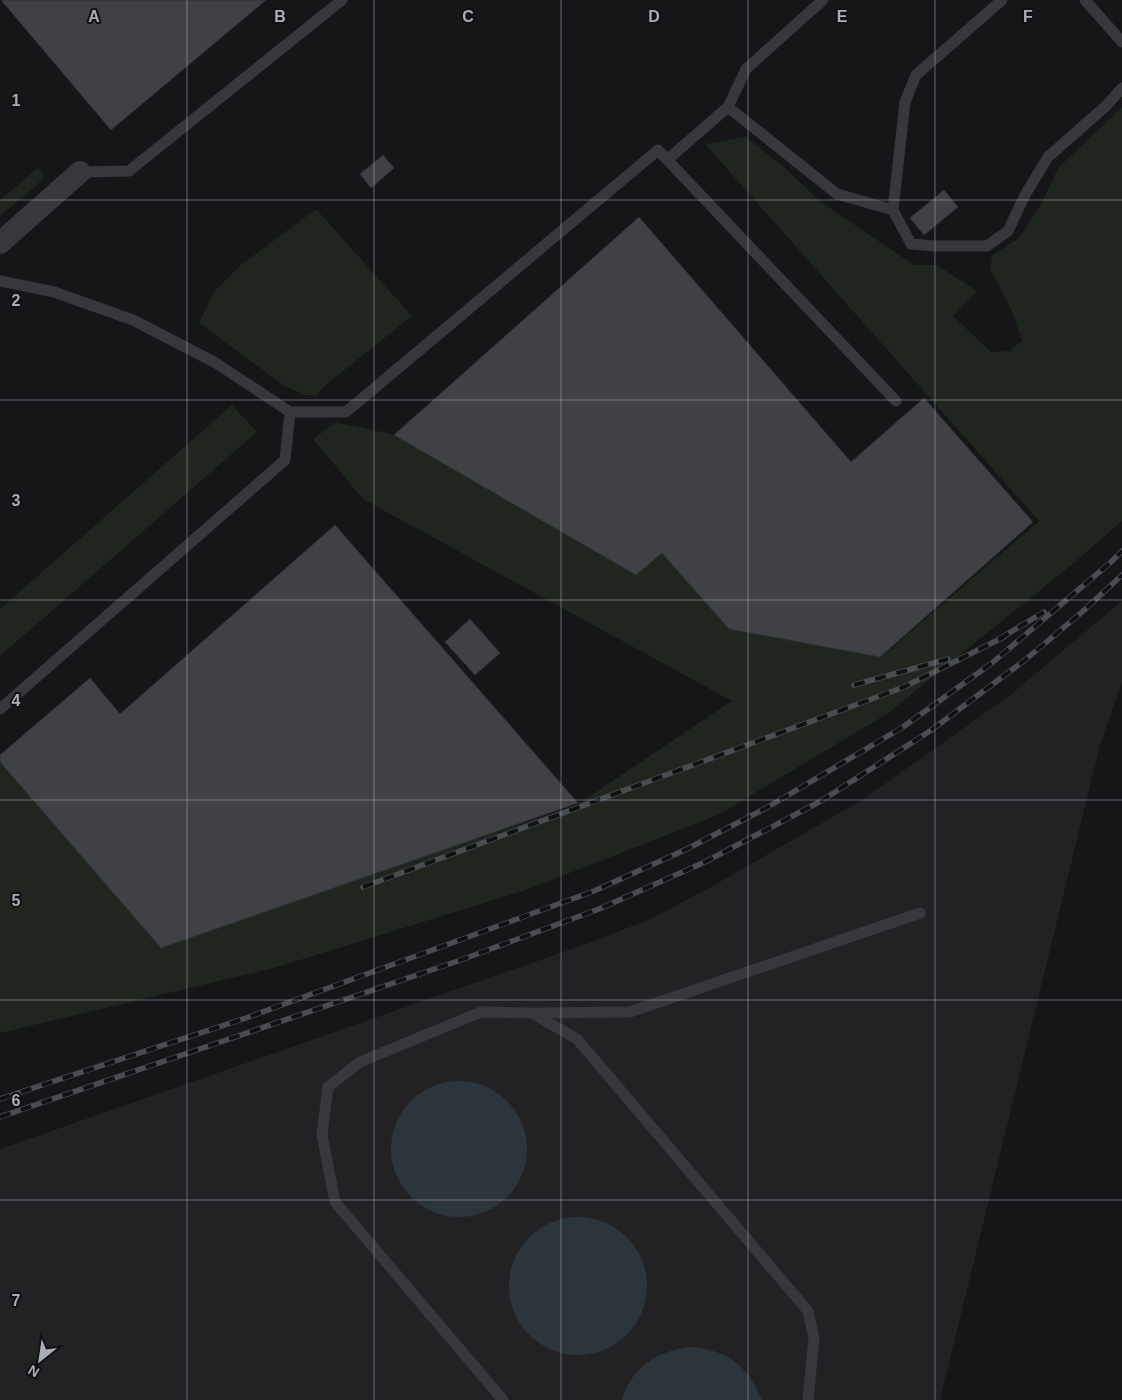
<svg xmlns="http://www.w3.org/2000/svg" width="1122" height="1400" viewBox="0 0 1122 1400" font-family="Helvetica,sans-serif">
<rect width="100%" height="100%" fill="#161618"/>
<path fill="#222225" d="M1122,601V682L1100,745L940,1400H0V1149L586,944L648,920L711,887L862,800L1009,696Z"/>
<path fill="#1e261f" d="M1122,107V521L1075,562L887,714L718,815L526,890L274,968L0,1033V761L163,943L575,806L732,701L363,499L313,439L336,422L400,436L661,547L730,629L886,653L1039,521L705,144L746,137L785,168L821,202L914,265H937L977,291L953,316L991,352L1009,351L1022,341L1010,306L990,270L992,255L1019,238L1042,203L1058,168Z
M38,168L41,171L44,177L36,186L0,216V200Z
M316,209L412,316L328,383L316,395H305L283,385L199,323L213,293L241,265Z
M232,405L257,432L0,656V609Z"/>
<path fill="#2c353c" d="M391 1149a68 68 0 1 1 136 0a68 68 0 1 1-136 0Z
M509 1286a69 69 0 1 1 138 0a69 69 0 1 1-138 0Z
M688,1347C726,1349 747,1364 762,1400H622C631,1368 656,1352 688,1347Z"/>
<path fill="#404145" stroke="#303034" d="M1,0H266L111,130Z
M383,155L394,168L371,188L360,174Z
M944,190L958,207L924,235L910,218Z
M639,217L851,462L924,398L1033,522L880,657L729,629L662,553L636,575L394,435Z
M335,525L578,803L161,948L0,762V755L90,678L120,714Z
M470,619L500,653L475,675L445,642Z"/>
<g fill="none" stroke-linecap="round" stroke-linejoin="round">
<path stroke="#37383d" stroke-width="11" d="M1002,0L916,75L905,102L893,210L911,244L935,246H987L1008,231L1025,195L1048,157L1107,105L1122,88
M1085,0L1122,42
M728,107L746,69L823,0
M667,160L728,107L837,194L893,210
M80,172L129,171L342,0
M0,281L54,292L133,320L216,363L290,412H346L658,150L896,401
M0,709L285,460L290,412
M534,1013L630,1012L920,913
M503,1400L335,1202L322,1135L328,1087L360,1062L481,1012L532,1013L577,1039L808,1311L814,1339L808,1400"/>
<path stroke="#37383d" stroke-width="22" d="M0,243L80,172"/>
<g stroke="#4a4c52" stroke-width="5.5">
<path id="rail" d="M999,639L1044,612
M854,685L948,659
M363,887L904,687L1004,637
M0,1099L246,1018L416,956L594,891L687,849L768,807L903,727L992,663L1110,563L1122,551
M0,1117L458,961L599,909L705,862L821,801L930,731L1025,660L1081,613L1122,575"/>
</g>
<use href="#rail" stroke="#111113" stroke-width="4" stroke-dasharray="11" stroke-linecap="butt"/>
</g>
<path fill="none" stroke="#a8adb8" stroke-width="1" stroke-opacity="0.55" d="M187,0V1400M374,0V1400M561,0V1400M748,0V1400M935,0V1400M0,200H1122M0,400H1122M0,600H1122M0,800H1122M0,1000H1122M0,1200H1122"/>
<g font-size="16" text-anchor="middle" font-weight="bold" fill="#a8adb8" stroke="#111113" stroke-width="4" stroke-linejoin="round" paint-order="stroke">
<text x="94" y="22">A</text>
<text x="280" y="22">B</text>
<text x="468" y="22">C</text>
<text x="654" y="22">D</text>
<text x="842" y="22">E</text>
<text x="1028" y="22">F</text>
<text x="16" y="106">1</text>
<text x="16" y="306">2</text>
<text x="16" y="506">3</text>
<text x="16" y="706">4</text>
<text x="16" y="906">5</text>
<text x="16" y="1106">6</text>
<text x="16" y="1306">7</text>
</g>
<g transform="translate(40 1360) rotate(210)" stroke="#111113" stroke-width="4" paint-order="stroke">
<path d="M0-4L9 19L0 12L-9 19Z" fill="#a8adb8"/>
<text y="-8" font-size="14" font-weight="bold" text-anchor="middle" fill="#a8adb8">N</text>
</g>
</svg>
